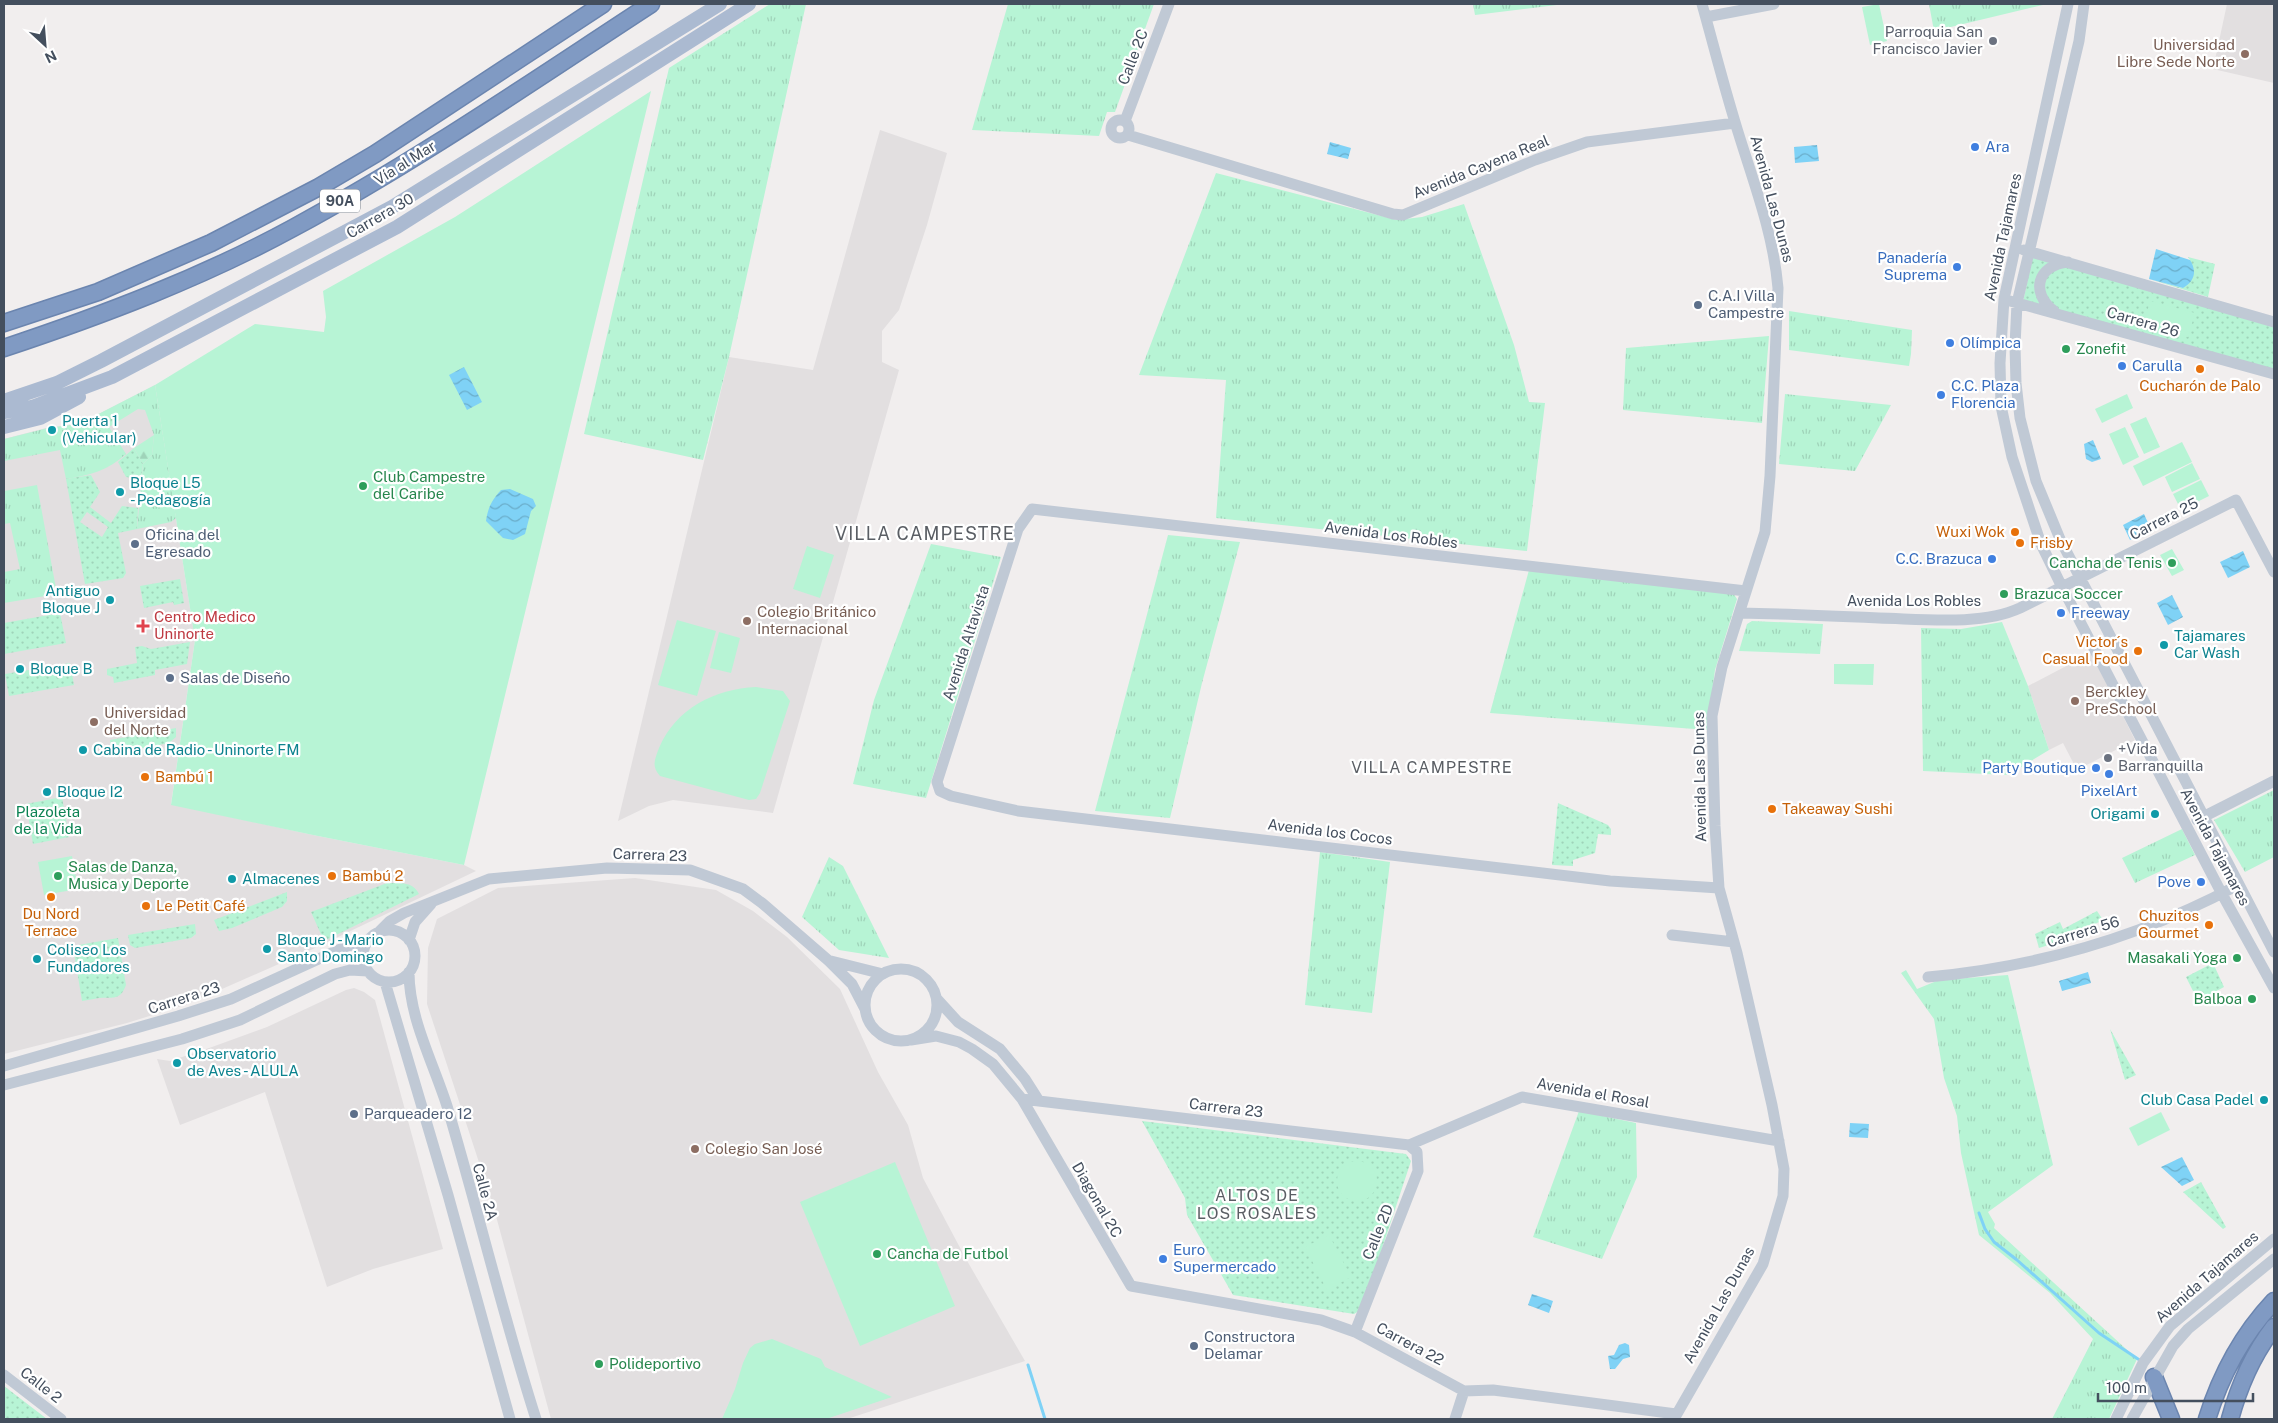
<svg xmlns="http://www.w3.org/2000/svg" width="2278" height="1423" viewBox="0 0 2278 1423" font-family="'Public Sans',sans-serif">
<defs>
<pattern id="grass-tufts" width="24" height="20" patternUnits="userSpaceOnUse" patternTransform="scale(1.25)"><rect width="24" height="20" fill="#b7f4d5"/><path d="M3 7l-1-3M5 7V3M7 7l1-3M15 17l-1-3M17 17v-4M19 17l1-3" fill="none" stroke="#9fd3b9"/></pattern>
<pattern id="forest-firs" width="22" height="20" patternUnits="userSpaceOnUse" patternTransform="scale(1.25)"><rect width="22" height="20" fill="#b7f4d5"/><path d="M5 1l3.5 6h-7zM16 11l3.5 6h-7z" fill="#9fd3b9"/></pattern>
<pattern id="park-dots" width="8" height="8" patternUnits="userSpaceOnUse" patternTransform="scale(1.25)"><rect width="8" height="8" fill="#b7f4d5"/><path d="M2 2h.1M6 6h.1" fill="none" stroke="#9fd3b9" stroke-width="1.8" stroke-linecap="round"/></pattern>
<pattern id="water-waves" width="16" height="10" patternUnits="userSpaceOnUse" patternTransform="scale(1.25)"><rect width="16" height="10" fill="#7fd2f6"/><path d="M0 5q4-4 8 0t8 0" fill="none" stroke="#6aadca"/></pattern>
</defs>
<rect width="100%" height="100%" fill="#f1eeee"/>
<path fill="#e2dfe0" d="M2227,4H2274V83L2213,69Z
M880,130L947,153L927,225L899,310L882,331V362L899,370L773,813L673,800L649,806L618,821L729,357L813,370Z
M155,385L195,640L171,804L313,835L464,865L476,871L315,948L188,1004L127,1023L4,1054V439L46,428L79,424Z
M2091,653L2135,740L2077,770L2063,743L2049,750L2028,686Z
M635,878L716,890L753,911L787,937L840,989L878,1072L908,1125L923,1178L966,1259L1025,1361L847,1419H551L493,1205L427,1004L428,948L437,919L498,888Z
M354,988L364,992L375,1000L443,1249L373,1269L327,1287L265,1092L180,1125L157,1059L170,1061L212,1047L267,1027L346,990Z"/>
<path fill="url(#grass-tufts)" d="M770,4H806L729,357L703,460L584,434L669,68Z
M1008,4H1154L1115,112H1107L1099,136L972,130Z
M1473,4H1565L1475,15Z
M1929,4H2047L1934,31Z
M1216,173L1397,220L1422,217L1464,204L1514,345L1529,402L1545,403L1527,551L1216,518L1226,380L1139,375Z
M1789,311L1912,330L1911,354L1909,366L1789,350Z
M1769,336L1762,423L1623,410L1626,348Z
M155,385L176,518L171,522L137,529L143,464L152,455L154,435L145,410L138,409L109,427L126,454C109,470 88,476 66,479L60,450L4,461V439L48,428V433L56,432L55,427L79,424Z
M1785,394L1891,405L1855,471L1779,464Z
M37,485L57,594L4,603V572L20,569L10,523L4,524V491Z
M1168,535L1240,542L1202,683L1170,818L1095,811Z
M931,544L1001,557L926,798L853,784L874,700Z
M1529,570L1733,593L1737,599L1715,670L1707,730L1490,713Z
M1752,621L1823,624L1820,654L1739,651L1747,624Z
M2002,622L2028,686L2049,750L2008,775L1923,771L1921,628L1961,629Z
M2274,790V857L2245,872L2214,820Z
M2182,829L2195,855L2135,883L2122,858Z
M1320,852L1390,862L1372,1013L1305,1005Z
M829,857L843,866L889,958L839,950L802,917Z
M1906,970L1917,989L1939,980L2008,975L2053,1165L1988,1212L1995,1224L1994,1228L2137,1359L2109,1419H2052L2093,1339L2050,1293L1979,1235L1961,1153L1957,1116L1944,1078L1934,1019L1901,973Z
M1579,1111L1636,1123L1637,1177L1602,1259L1533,1237Z"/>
<path fill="url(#forest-firs)" d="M154,435L152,455L143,464L134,448Z"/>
<path fill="url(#park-dots)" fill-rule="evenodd" d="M2033,255L2274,323V372L2023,302Z
M2188,257L2215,264L2208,297L2149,279L2183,288L2190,260Z
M134,448L143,464L141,479L126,477L118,462Z
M91,475L100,492L90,507L111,523L122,506L138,508L137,529L118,533L126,573L123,578L85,584L66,479ZM87,512L108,527L102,537L80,522Z
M180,579L184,603L174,605L173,602L144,608L140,586Z
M60,613L66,643L4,654V623Z
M190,642L187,664L155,670V675L114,683L113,677L107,675V669L137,663L135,647L142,646L151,649Z
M70,663L74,685L9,696L5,674Z
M176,728V737L169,743L117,753L112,751L110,740Z
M62,797L69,837L33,844L26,804Z
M1558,803L1608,825L1611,829V835L1598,834L1595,853L1573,860V866L1552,865Z
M387,883C400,883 413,881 419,894L324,941L311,912Z
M287,892V901L282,907L232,928L219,931L214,920Z
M2097,911L2103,920L2087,928L2088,933L2039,948L2035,934L2060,922L2063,929Z
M195,924L196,934L191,938L135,948L130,945L128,935Z
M118,938L126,985C120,1001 113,997 99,998C94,999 88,1000 82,1001L73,946Z
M2213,963L2224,987L2198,1001L2186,977Z
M2110,1029L2136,1075L2125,1080Z
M1142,1121L1406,1154L1411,1161L1362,1309L1354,1314L1233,1295L1187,1215L1185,1198Z
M2201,1182L2226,1227L2223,1229L2183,1192Z
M4,1386L47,1419H4Z"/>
<path fill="#b7f4d5" d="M1879,4L1887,41L1870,45L1862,7Z
M651,91L464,865L313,835L171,805L195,640L155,385L255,324L324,332L326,317L323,291L455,217Z
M2150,301L2195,313L2188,337L2144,324Z
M2127,394L2133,408L2102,423L2095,409Z
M2146,417L2160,447L2144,454L2130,424Z
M2125,427L2139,457L2123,465L2109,434Z
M2182,442L2192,462L2143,486L2133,466Z
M2192,463L2200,479L2172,492L2165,477Z
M2201,480L2209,496L2181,510L2173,494Z
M807,546L834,555L820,598L793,589Z
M2172,549L2184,570L2172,576L2160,555Z
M677,620L716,631L697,696L658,685Z
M719,632L740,638L731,673L710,668Z
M1834,664H1874L1873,685L1834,684Z
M756,687L783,691L790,701L760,793L756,799L749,800L660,776C651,766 655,759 659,748C676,708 715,689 756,687Z
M72,856L78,889L44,895L38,862Z
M2161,1112L2170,1130L2138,1146L2129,1128Z
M1337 1181a20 20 0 1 1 40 0a20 20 0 1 1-40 0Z
M895,1162L955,1306L860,1346L800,1202Z
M1329,1235L1351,1277L1327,1290L1305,1247Z
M772,1339L821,1359L825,1367L892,1397L826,1419H722L735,1389L743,1363L750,1348L755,1344Z"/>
<path fill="url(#water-waves)" d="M1330,142L1351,148L1348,159L1327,154Z
M1817,145L1819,161L1795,163L1794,147Z
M2156,249L2190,260C2197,271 2195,281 2183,288L2149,279Z
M464,367L482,402L467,410L449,375Z
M2093,440L2101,459L2092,462L2086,459L2084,444Z
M510,489L533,499L536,506L531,511L525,534L513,540L503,538L486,521C488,507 492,500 501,490Z
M2144,514L2149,525L2141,529L2143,533L2130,540L2123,525Z
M2243,551L2250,567L2228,578L2220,562Z
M2172,595L2183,617L2168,625L2157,603Z
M2088,972L2091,983L2062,991L2059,981Z
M1850,1123L1869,1124L1868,1138L1849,1137Z
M2182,1157L2194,1180L2182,1186L2161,1167Z
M1532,1294L1553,1301L1549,1313L1528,1305Z
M1625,1343L1629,1345L1630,1357L1623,1359L1615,1369H1610L1608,1356L1614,1355L1619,1345Z"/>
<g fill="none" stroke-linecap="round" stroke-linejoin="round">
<path stroke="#7fd2f6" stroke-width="3" d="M1979,1213L1985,1229L1994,1242L2017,1260L2099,1333L2141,1361
M1028,1365L1045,1419"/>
<g stroke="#6b85af" stroke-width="19">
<path id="highway" d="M4,323L98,292L211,243L319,187L375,154L603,4
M4,348C103,315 201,278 293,228C417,161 533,81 651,4
M2154,1377L2171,1419
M2207,1419C2221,1374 2242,1335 2274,1301
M2230,1419C2239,1386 2253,1354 2274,1327"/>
</g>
<path stroke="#c0c9d5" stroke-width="11" d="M2068,4L2004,299L2000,363L2001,406L2012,457L2041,544L2062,587L2222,894L2274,988
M2084,4L2079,41L2017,303L2015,346L2016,383L2020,418L2036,481L2060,539L2274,952
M1706,17L1774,4
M1111 129a9 9 0 1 1 18 0a9 9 0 1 1-18 0Z
M1125,121L1169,4
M1128,135L1393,214L1403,215L1535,160L1587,142L1735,123
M2024,250L2274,322
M2010,301L2274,374
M2054,311C2030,293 2037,265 2068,262
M1741,613C1787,614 1833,616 1879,618C1922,619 1981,626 2020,608L2236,500L2274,572
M2197,820L2274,781
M1719,888L1610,881L1018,811L951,796L940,791L937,782L1018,529L1032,509L1746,591
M363 956a26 26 0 1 1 52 0a26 26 0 1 1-52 0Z
M378,933L390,921L404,913L489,879L607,868L690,870L743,889L762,903L829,961L852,984L865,1009
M1672,935L1734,942
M409,940L415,922L431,904
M831,961L883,974
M865 1005a36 36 0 1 1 72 0a36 36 0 1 1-72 0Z
M409,972C409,1018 433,1062 447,1106C478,1210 503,1316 536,1419
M1928,977C2037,967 2141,937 2238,885
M385,982L448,1195L510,1419
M937,999L958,1022L1000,1049L1025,1079L1039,1101
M911,1040L936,1036L959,1042L972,1049L993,1064L1022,1099L1131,1286L1321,1320L1355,1332L1464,1391L1493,1390L1676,1414
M4,1066L178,1016L231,999L347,946L368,942
M4,1085L182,1039L240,1020L335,974L350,970L368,971
M1022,1099L1409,1145
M1409,1145L1522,1097L1779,1141
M1355,1332L1418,1171L1417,1152L1409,1145
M4,1375L61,1419
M1455,1419L1464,1391
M1674,1419L1763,1264L1783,1196L1784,1169L1772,1105L1737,953L1719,888L1715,826L1712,716L1722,667L1765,532L1770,476L1778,288C1773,230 1751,176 1735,122C1723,83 1713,43 1702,4
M2116,1419L2143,1363L2170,1326L2274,1239
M2132,1419L2173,1346L2188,1329L2274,1259"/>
<path stroke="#abbad1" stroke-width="14" d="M4,401L57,383L101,361L392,207L720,4
M4,412L32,407L112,377L397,227L749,4
M4,427L40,418L79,397"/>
<use href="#highway" stroke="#809ac3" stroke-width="16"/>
</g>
<g fill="#6b7280" stroke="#fff" stroke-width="2">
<circle cx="1993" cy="41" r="5"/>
<circle cx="2108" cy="758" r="5"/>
</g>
<g fill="#8d6e63" stroke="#fff" stroke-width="2">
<circle cx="2245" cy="54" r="5"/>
<circle cx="747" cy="621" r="5"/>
<circle cx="2075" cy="701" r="5"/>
<circle cx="94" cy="722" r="5"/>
<circle cx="695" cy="1149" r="5"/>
</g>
<g fill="#3f7fe0" stroke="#fff" stroke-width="2">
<circle cx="1975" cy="147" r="5"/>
<circle cx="1957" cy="267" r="5"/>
<circle cx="1950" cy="343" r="5"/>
<circle cx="2122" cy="366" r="5"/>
<circle cx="1941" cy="395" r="5"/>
<circle cx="1992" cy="559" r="5"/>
<circle cx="2061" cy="613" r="5"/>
<circle cx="2096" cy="768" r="5"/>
<circle cx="2109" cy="774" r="5"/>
<circle cx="2201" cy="882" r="5"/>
<circle cx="1163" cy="1259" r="5"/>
</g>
<g fill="#5c6f8a" stroke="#fff" stroke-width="2">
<circle cx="1698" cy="305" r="5"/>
<circle cx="135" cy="544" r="5"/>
<circle cx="170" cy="678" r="5"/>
<circle cx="354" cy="1114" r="5"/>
<circle cx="1194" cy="1346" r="5"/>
</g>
<g fill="#2e9e5b" stroke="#fff" stroke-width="2">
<circle cx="2066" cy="349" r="5"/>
<circle cx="363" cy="486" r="5"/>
<circle cx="2172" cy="563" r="5"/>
<circle cx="2004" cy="594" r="5"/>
<circle cx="58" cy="876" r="5"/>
<circle cx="2237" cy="958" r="5"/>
<circle cx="2252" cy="999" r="5"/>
<circle cx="877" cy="1254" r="5"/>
<circle cx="599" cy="1364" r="5"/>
</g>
<g fill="#e8710a" stroke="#fff" stroke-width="2">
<circle cx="2200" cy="369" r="5"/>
<circle cx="2015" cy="532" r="5"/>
<circle cx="2020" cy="543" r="5"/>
<circle cx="2138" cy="651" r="5"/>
<circle cx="145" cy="777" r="5"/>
<circle cx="1772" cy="809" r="5"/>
<circle cx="332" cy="876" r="5"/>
<circle cx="51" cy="897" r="5"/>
<circle cx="146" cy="906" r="5"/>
<circle cx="2209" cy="925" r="5"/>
</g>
<g fill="#0f9aa8" stroke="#fff" stroke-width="2">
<circle cx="52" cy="430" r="5"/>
<circle cx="120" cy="492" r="5"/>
<circle cx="110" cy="600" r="5"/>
<circle cx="2164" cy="645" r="5"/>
<circle cx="20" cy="669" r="5"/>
<circle cx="83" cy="750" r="5"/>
<circle cx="47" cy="792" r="5"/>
<circle cx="2155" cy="814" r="5"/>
<circle cx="232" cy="879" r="5"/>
<circle cx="267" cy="949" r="5"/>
<circle cx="37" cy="959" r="5"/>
<circle cx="177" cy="1063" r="5"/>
<circle cx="2264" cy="1100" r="5"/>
</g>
<path fill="#e0444e" stroke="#fff" stroke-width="2" d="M140.5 618.5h5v5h5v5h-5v5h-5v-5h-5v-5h5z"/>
<g text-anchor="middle" stroke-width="4.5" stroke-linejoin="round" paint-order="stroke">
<rect fill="#fff" stroke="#7c848e" stroke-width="1" x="320" y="189.5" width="40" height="23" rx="4"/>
<g font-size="14" font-weight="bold" fill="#444f5e">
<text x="340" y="206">90A</text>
</g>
<g font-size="15" fill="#5b616d" stroke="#fff" text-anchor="end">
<text x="1983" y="37">Parroquia San<tspan x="1983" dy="17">Francisco Javier</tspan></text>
<text x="2118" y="754" text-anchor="start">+Vida<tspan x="2118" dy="17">Barranquilla</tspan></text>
</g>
<g font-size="15" fill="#785e54" stroke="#fff" text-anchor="start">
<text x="2235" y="50" text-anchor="end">Universidad<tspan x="2235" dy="17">Libre Sede Norte</tspan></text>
<text x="757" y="617">Colegio Británico<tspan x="757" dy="17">Internacional</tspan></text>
<text x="2085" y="697">Berckley<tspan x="2085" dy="17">PreSchool</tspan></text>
<text x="104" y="718">Universidad<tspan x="104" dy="17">del Norte</tspan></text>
<text x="705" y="1154">Colegio San José</text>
</g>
<g font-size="15" fill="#444f5e" stroke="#fff">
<text transform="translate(1133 57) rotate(-69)" y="5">Calle 2C</text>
<text transform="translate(405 163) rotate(-32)" y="5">Vía al Mar</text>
<text transform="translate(1481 167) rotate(-22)" y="5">Avenida Cayena Real</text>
<text transform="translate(1772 199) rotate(75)" y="5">Avenida Las Dunas</text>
<text transform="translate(380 216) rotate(-30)" y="5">Carrera 30</text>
<text transform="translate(2003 237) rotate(-78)" y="5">Avenida Tajamares</text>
<text transform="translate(2143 322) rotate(16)" y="5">Carrera 26</text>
<text transform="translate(2164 519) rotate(-27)" y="5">Carrera 25</text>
<text transform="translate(1391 535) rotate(7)" y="5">Avenida Los Robles</text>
<text x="1914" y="606">Avenida Los Robles</text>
<text transform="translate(966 643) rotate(-72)" y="5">Avenida Altavista</text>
<text transform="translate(1700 777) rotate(-91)" y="5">Avenida Las Dunas</text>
<text transform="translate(1330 832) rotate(7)" y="5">Avenida los Cocos</text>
<text transform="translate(2215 847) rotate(62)" y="5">Avenida Tajamares</text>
<text transform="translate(650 855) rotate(2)" y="5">Carrera 23</text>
<text transform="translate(2083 932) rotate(-17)" y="5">Carrera 56</text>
<text transform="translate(184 998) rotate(-18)" y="5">Carrera 23</text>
<text transform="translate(1593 1093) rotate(10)" y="5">Avenida el Rosal</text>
<text transform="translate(1226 1108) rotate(7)" y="5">Carrera 23</text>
<text transform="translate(485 1192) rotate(75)" y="5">Calle 2A</text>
<text transform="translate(1097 1200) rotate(60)" y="5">Diagonal 2C</text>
<text transform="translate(1378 1232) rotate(-68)" y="5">Calle 2D</text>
<text transform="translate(2207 1277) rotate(-41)" y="5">Avenida Tajamares</text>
<text transform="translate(1719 1305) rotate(-61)" y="5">Avenida Las Dunas</text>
<text transform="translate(1410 1344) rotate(28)" y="5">Carrera 22</text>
<text transform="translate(41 1385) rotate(38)" y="5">Calle 2</text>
</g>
<g font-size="15" fill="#366cbe" stroke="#fff" text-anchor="start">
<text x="1985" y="152">Ara</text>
<text x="1947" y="263" text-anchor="end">Panadería<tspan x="1947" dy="17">Suprema</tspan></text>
<text x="1960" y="348">Olímpica</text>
<text x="2132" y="371">Carulla</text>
<text x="1951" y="391">C.C. Plaza<tspan x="1951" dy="17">Florencia</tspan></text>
<text x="1982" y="564" text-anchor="end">C.C. Brazuca</text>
<text x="2071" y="618">Freeway</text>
<text x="2086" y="773" text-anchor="end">Party Boutique</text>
<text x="2109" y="796" text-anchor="middle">PixelArt</text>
<text x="2191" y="887" text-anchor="end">Pove</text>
<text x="1173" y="1255">Euro<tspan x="1173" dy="17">Supermercado</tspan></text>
</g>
<g font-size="15" fill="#4e5e75" stroke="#fff" text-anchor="start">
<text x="1708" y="301">C.A.I Villa<tspan x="1708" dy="17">Campestre</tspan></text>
<text x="145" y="540">Oficina del<tspan x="145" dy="17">Egresado</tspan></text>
<text x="180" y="683">Salas de Diseño</text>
<text x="364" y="1119">Parqueadero 12</text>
<text x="1204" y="1342">Constructora<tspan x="1204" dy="17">Delamar</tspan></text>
</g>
<g font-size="15" fill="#27864d" stroke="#fff" text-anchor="start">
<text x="2076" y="354">Zonefit</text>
<text x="373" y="482">Club Campestre<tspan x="373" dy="17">del Caribe</tspan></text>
<text x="2162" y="568" text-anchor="end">Cancha de Tenis</text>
<text x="2014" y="599">Brazuca Soccer</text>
<text x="68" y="872">Salas de Danza,<tspan x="68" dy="17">Musica y Deporte</tspan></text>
<text x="2227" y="963" text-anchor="end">Masakali Yoga</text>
<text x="2242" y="1004" text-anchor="end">Balboa</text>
<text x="887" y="1259">Cancha de Futbol</text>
<text x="609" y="1369">Polideportivo</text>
</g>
<g font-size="15" fill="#c56008" stroke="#fff" text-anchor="start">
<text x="2200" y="391" text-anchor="middle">Cucharón de Palo</text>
<text x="2005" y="537" text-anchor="end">Wuxi Wok</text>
<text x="2030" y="548">Frisby</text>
<text x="2128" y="647" text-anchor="end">Victor´s<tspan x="2128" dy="17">Casual Food</tspan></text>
<text x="155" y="782">Bambú 1</text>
<text x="1782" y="814">Takeaway Sushi</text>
<text x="342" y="881">Bambú 2</text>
<text x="156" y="911">Le Petit Café</text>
<text x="51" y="919" text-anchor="middle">Du Nord<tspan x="51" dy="17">Terrace</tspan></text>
<text x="2199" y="921" text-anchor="end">Chuzitos<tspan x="2199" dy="17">Gourmet</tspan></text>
</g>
<g font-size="15" fill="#0d838f" stroke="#fff" text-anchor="start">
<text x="62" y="426">Puerta 1<tspan x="62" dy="17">(Vehicular)</tspan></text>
<text x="130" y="488">Bloque L5<tspan x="130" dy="17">- Pedagogía</tspan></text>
<text x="100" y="596" text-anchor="end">Antiguo<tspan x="100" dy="17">Bloque J</tspan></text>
<text x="2174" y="641">Tajamares<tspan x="2174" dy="17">Car Wash</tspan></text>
<text x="30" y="674">Bloque B</text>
<text x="93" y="755">Cabina de Radio - Uninorte FM</text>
<text x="57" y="797">Bloque I2</text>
<text x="2145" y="819" text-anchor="end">Origami</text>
<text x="242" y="884">Almacenes</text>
<text x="277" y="945">Bloque J - Mario<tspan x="277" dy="17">Santo Domingo</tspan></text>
<text x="47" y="955">Coliseo Los<tspan x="47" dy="17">Fundadores</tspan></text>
<text x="187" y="1059">Observatorio<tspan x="187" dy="17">de Aves - ALULA</tspan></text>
<text x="2254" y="1105" text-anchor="end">Club Casa Padel</text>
</g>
<g font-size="15" fill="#be3a42" stroke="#fff" text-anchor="start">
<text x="154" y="622">Centro Medico<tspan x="154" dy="17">Uninorte</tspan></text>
</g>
<g font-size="15" fill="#0c8253" stroke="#fff">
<text x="48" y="817">Plazoleta<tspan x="48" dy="17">de la Vida</tspan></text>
</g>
<g font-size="16" letter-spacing="1" fill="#5a5e64" stroke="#fff">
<text x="1432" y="773">VILLA CAMPESTRE</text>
<text x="1257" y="1201">ALTOS DE<tspan x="1257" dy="18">LOS ROSALES</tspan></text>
</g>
<g font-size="18" letter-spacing="1" fill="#5a5e64" stroke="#fff">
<text x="925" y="540">VILLA CAMPESTRE</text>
</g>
</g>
<rect width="2278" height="1423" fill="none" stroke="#444f5e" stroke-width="10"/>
<g transform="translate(45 45) rotate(154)" stroke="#ffffff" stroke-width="4" paint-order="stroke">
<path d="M0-4L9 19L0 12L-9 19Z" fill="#444f5e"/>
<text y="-8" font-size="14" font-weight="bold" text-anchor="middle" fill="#444f5e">N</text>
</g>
<path d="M2098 1393v8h155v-8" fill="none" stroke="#444f5e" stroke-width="2.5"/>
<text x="2106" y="1393" font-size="15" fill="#444f5e" stroke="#ffffff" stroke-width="4" paint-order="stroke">100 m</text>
</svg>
